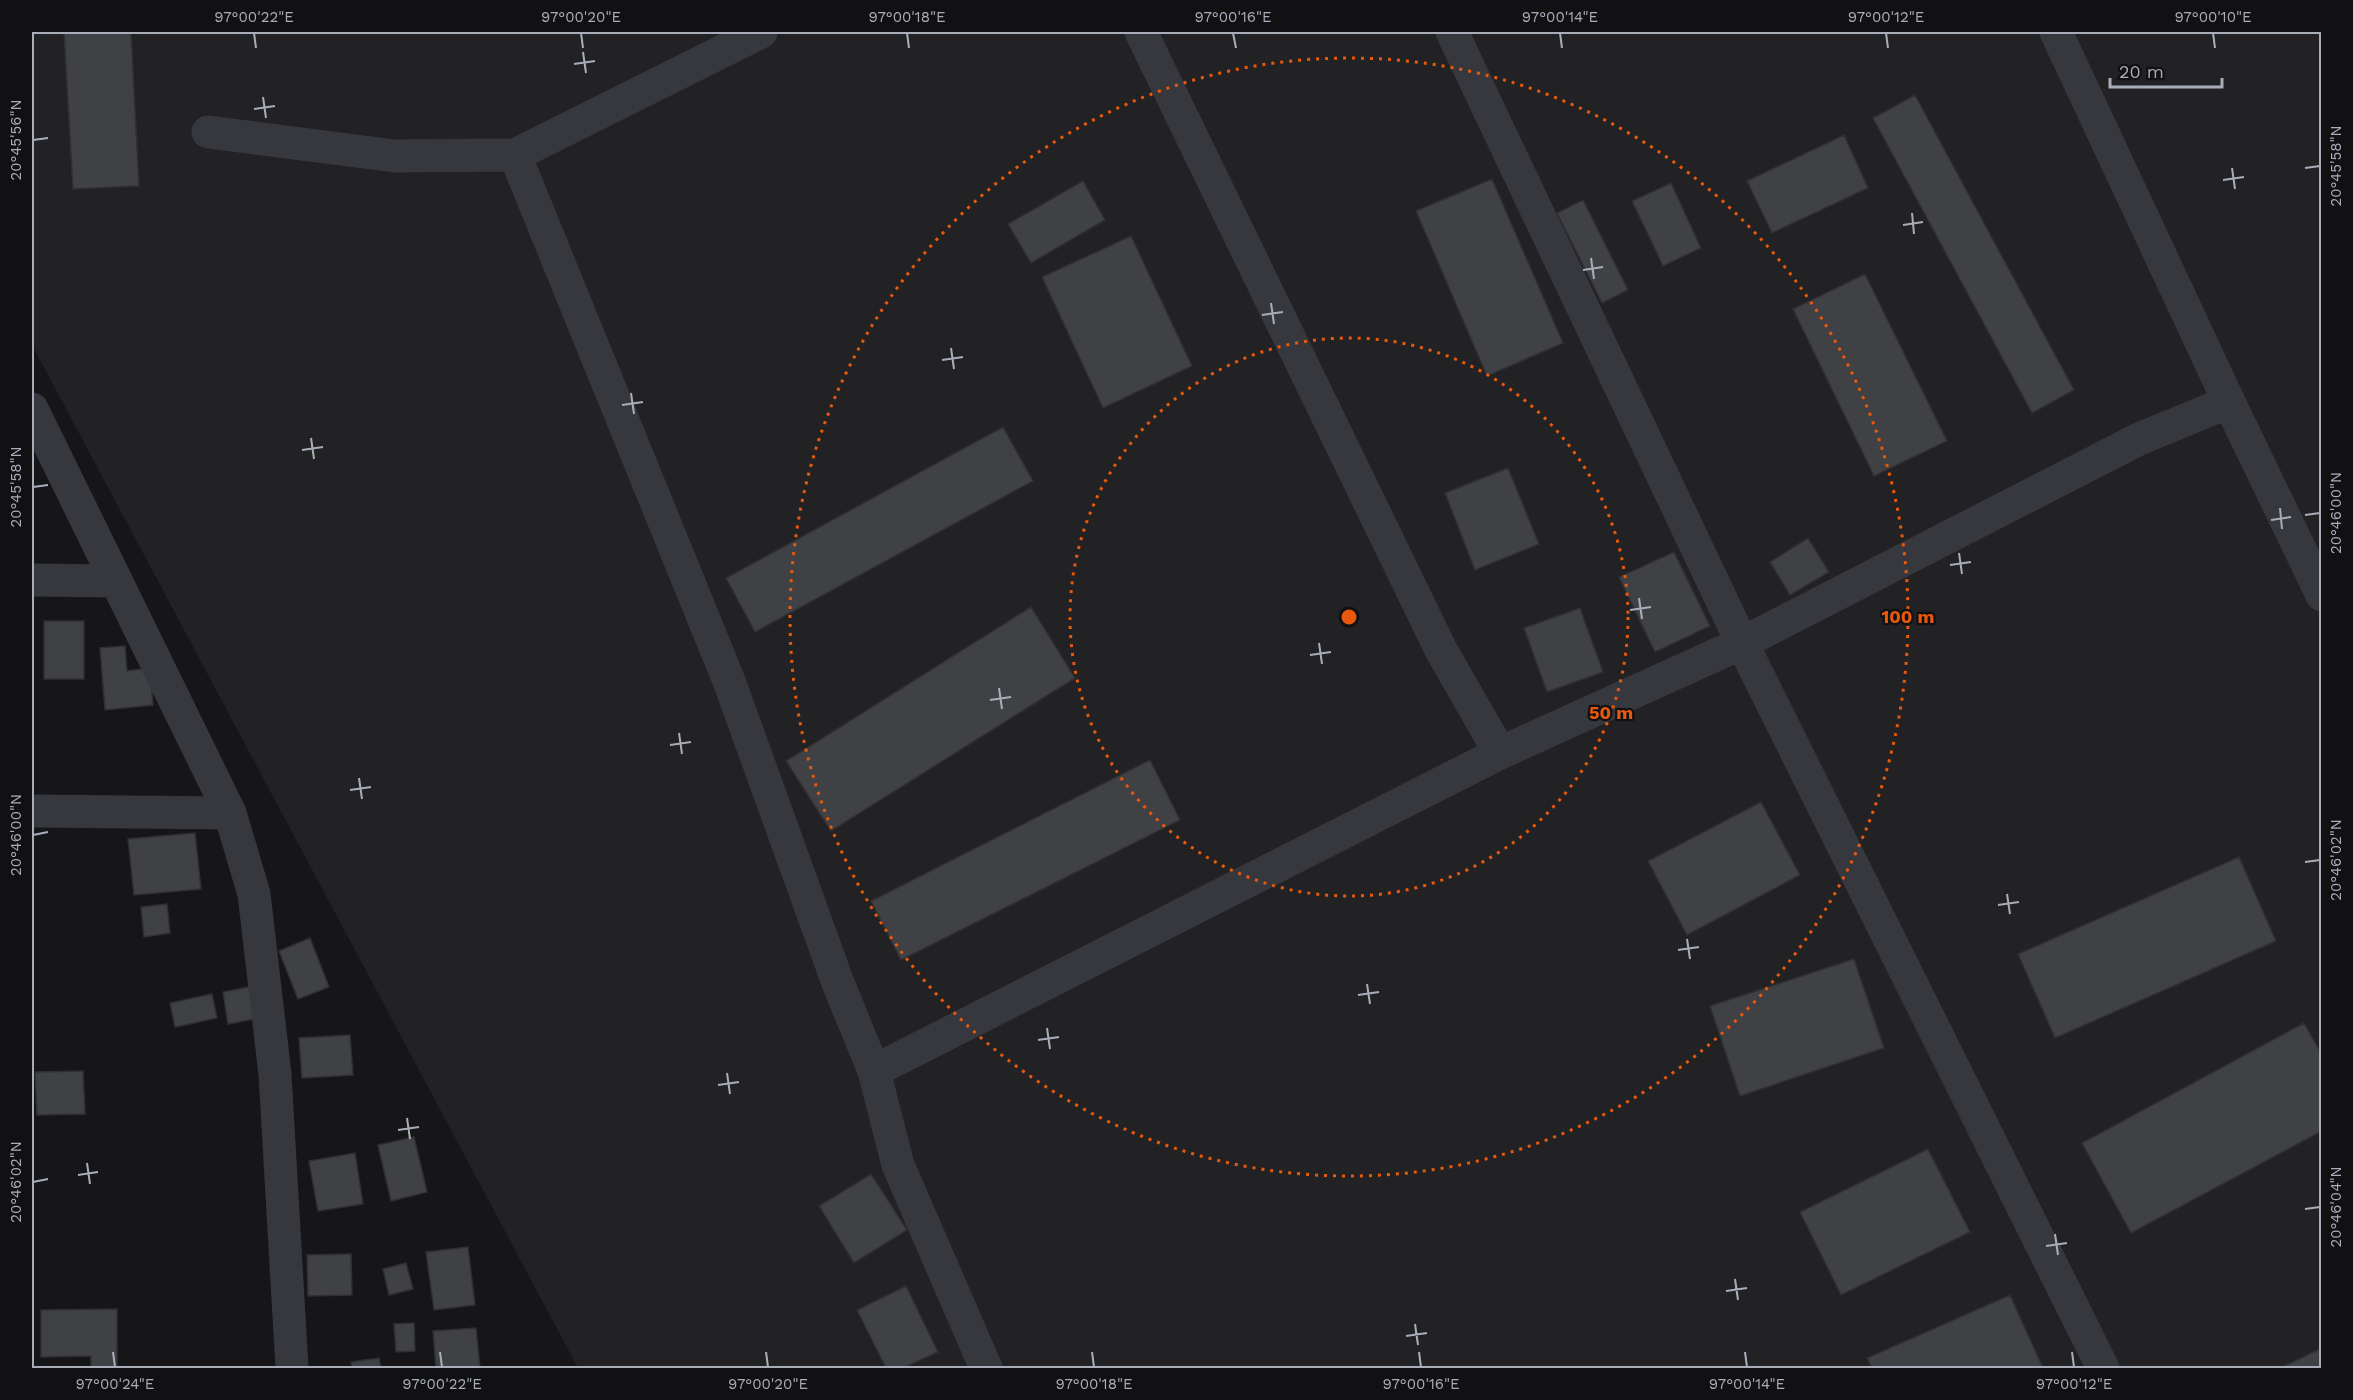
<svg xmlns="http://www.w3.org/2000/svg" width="2353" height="1400" viewBox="0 0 2353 1400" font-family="'Work Sans',sans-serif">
<rect width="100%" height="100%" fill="#161618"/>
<path fill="#222225" d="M32,32H2321V1368H578L32,345Z"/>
<path fill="#404145" stroke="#303034" stroke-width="1.5" d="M64,32H131L139,186L73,189Z
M1915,95L2074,390L2032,413L1873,118Z
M1844,135L1868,188L1772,233L1747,181Z
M1492,179L1563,343L1487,376L1416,211Z
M1083,181L1105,220L1031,263L1008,224Z
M1671,183L1701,248L1663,266L1632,201Z
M1583,200L1628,290L1602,303L1557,213Z
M1131,236L1192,366L1103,408L1042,277Z
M1865,274L1947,441L1874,476L1793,309Z
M1003,427L1033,481L755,632L726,578Z
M1508,468L1539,544L1475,570L1445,493Z
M1808,538L1829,572L1790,595L1770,562Z
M1674,552L1710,626L1655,652L1619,577Z
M1031,607L1075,678L831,831L786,761Z
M1580,608L1603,672L1547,692L1524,628Z
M44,621H84V679H44Z
M125,646L127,671L150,668L153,705L105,710L100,648Z
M1150,760L1180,820L901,960L871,901Z
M1761,802L1800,875L1687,935L1648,861Z
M195,833L201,889L134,895L128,839Z
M2239,857L2276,941L2055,1038L2018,954Z
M167,904L170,933L144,937L141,907Z
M310,938L329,987L298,999L279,951Z
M1854,959L1884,1048L1740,1096L1710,1006Z
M249,987L254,1019L228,1024L223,992Z
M212,994L217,1018L175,1027L170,1003Z
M2304,1023L2322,1055V1131L2131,1233L2082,1143Z
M350,1035L353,1075L302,1078L299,1038Z
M83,1071L85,1114L37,1115L35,1072Z
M414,1137L427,1192L391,1201L378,1145Z
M1928,1149L1970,1232L1841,1295L1800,1212Z
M355,1153L363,1204L318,1211L309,1161Z
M871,1174L907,1230L854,1263L819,1206Z
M468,1247L475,1305L434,1310L426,1252Z
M351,1254L352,1295L308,1296L307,1255Z
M406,1263L413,1289L389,1295L383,1269Z
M906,1286L938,1352L903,1368H886L857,1310Z
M2010,1295L2043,1368H1872L1867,1358Z
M117,1309V1368H91V1356L41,1357V1310Z
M414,1323L415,1351L396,1352L394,1324Z
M476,1328L480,1368H436L433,1331Z
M2322,1348V1368H2280Z
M379,1358L381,1368H352L351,1362Z"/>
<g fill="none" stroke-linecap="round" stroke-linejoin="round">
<path stroke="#37383d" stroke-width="33" d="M1141,32L1441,650L1500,753
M1452,32L1742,643L2103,1368
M2056,32L2229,402
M208,132L395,156L515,155L761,32
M515,155L729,681L838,983L874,1071
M32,409L230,813L254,894L275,1074L292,1368
M32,580L116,581
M32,811L230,813
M986,1368L898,1165L874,1071L1500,753L1742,643L2139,439L2229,402L2322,595"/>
</g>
<path fill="none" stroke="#a8adb8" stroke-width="2" d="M254,33L256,48M581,33L583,48M907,33L909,48M1233,33L1236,48M1560,33L1562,48M1886,33L1888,48M2213,33L2215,48M583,52L586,73M574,64L595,61M263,97L266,118M254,109L275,106M33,140L48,138M2232,168L2235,189M2305,168L2320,166M2223,180L2244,177M1912,213L1914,234M1903,225L1923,222M1591,258L1594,279M1583,270L1603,267M1271,303L1274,324M1262,315L1283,312M951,348L954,369M942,360L963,357M631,393L634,414M622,405L643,402M311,438L314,459M302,450L323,447M33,487L48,485M2280,508L2282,529M2305,515L2320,513M2271,520L2291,517M1959,553L1962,574M1950,565L1971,562M1639,598L1642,619M1630,610L1651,607M1319,643L1322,664M1310,655L1331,652M999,688L1002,709M990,700L1011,697M679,733L682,754M670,745L691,742M359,778L362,799M350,790L371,787M33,835L48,832M2305,862L2320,860M2007,894L2010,914M1998,905L2019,902M1687,939L1690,959M1678,950L1699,947M1367,984L1370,1004M1358,995L1379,992M1047,1028L1050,1049M1038,1040L1059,1037M727,1073L730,1094M718,1085L739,1082M407,1118L410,1139M398,1130L419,1127M87,1163L90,1184M78,1175L98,1172M33,1182L48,1179M2305,1209L2320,1207M2055,1234L2058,1255M2046,1246L2067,1243M1735,1279L1738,1300M1726,1291L1747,1288M1415,1324L1418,1345M1406,1336L1427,1333M113,1352L115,1367M440,1352L442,1367M766,1352L768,1367M1092,1352L1094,1367M1419,1352L1421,1367M1745,1352L1747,1367M2072,1352L2074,1367"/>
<g fill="none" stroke="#e8590c" stroke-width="3" stroke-dasharray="3 6">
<circle cx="1349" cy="617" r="279"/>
<circle cx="1349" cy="617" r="559"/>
</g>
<circle cx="1349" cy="617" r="9" fill="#e8590c" stroke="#111113" stroke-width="3"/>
<g font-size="18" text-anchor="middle" font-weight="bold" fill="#e8590c" stroke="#111113" stroke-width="4.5" stroke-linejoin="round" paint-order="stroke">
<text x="1908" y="623">100 m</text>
<text x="1611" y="719">50 m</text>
</g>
<rect width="2353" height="1400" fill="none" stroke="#111113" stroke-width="66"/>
<path d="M2110 78v9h112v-9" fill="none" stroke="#a8adb8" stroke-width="3"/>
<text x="2119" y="78" font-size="18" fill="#a8adb8" stroke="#111113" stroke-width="4.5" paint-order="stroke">20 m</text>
<rect x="33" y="33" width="2287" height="1334" fill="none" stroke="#a8adb8" stroke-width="2"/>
<g font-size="15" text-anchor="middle" fill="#a8adb8">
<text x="254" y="22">97°00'22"E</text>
<text x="581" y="22">97°00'20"E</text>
<text x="907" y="22">97°00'18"E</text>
<text x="1233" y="22">97°00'16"E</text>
<text x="1560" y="22">97°00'14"E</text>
<text x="1886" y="22">97°00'12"E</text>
<text x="2213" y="22">97°00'10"E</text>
<text transform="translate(16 140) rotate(-90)" y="5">20°45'56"N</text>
<text transform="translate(2336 166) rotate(-90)" y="5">20°45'58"N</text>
<text transform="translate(16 487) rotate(-90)" y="5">20°45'58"N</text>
<text transform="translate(2336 513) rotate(-90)" y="5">20°46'00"N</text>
<text transform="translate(16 835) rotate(-90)" y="5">20°46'00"N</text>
<text transform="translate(2336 860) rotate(-90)" y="5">20°46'02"N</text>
<text transform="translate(16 1182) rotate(-90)" y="5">20°46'02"N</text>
<text transform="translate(2336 1207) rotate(-90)" y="5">20°46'04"N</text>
<text x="115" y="1389">97°00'24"E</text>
<text x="442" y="1389">97°00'22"E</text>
<text x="768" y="1389">97°00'20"E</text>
<text x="1094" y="1389">97°00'18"E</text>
<text x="1421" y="1389">97°00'16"E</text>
<text x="1747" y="1389">97°00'14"E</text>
<text x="2074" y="1389">97°00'12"E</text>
</g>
</svg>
